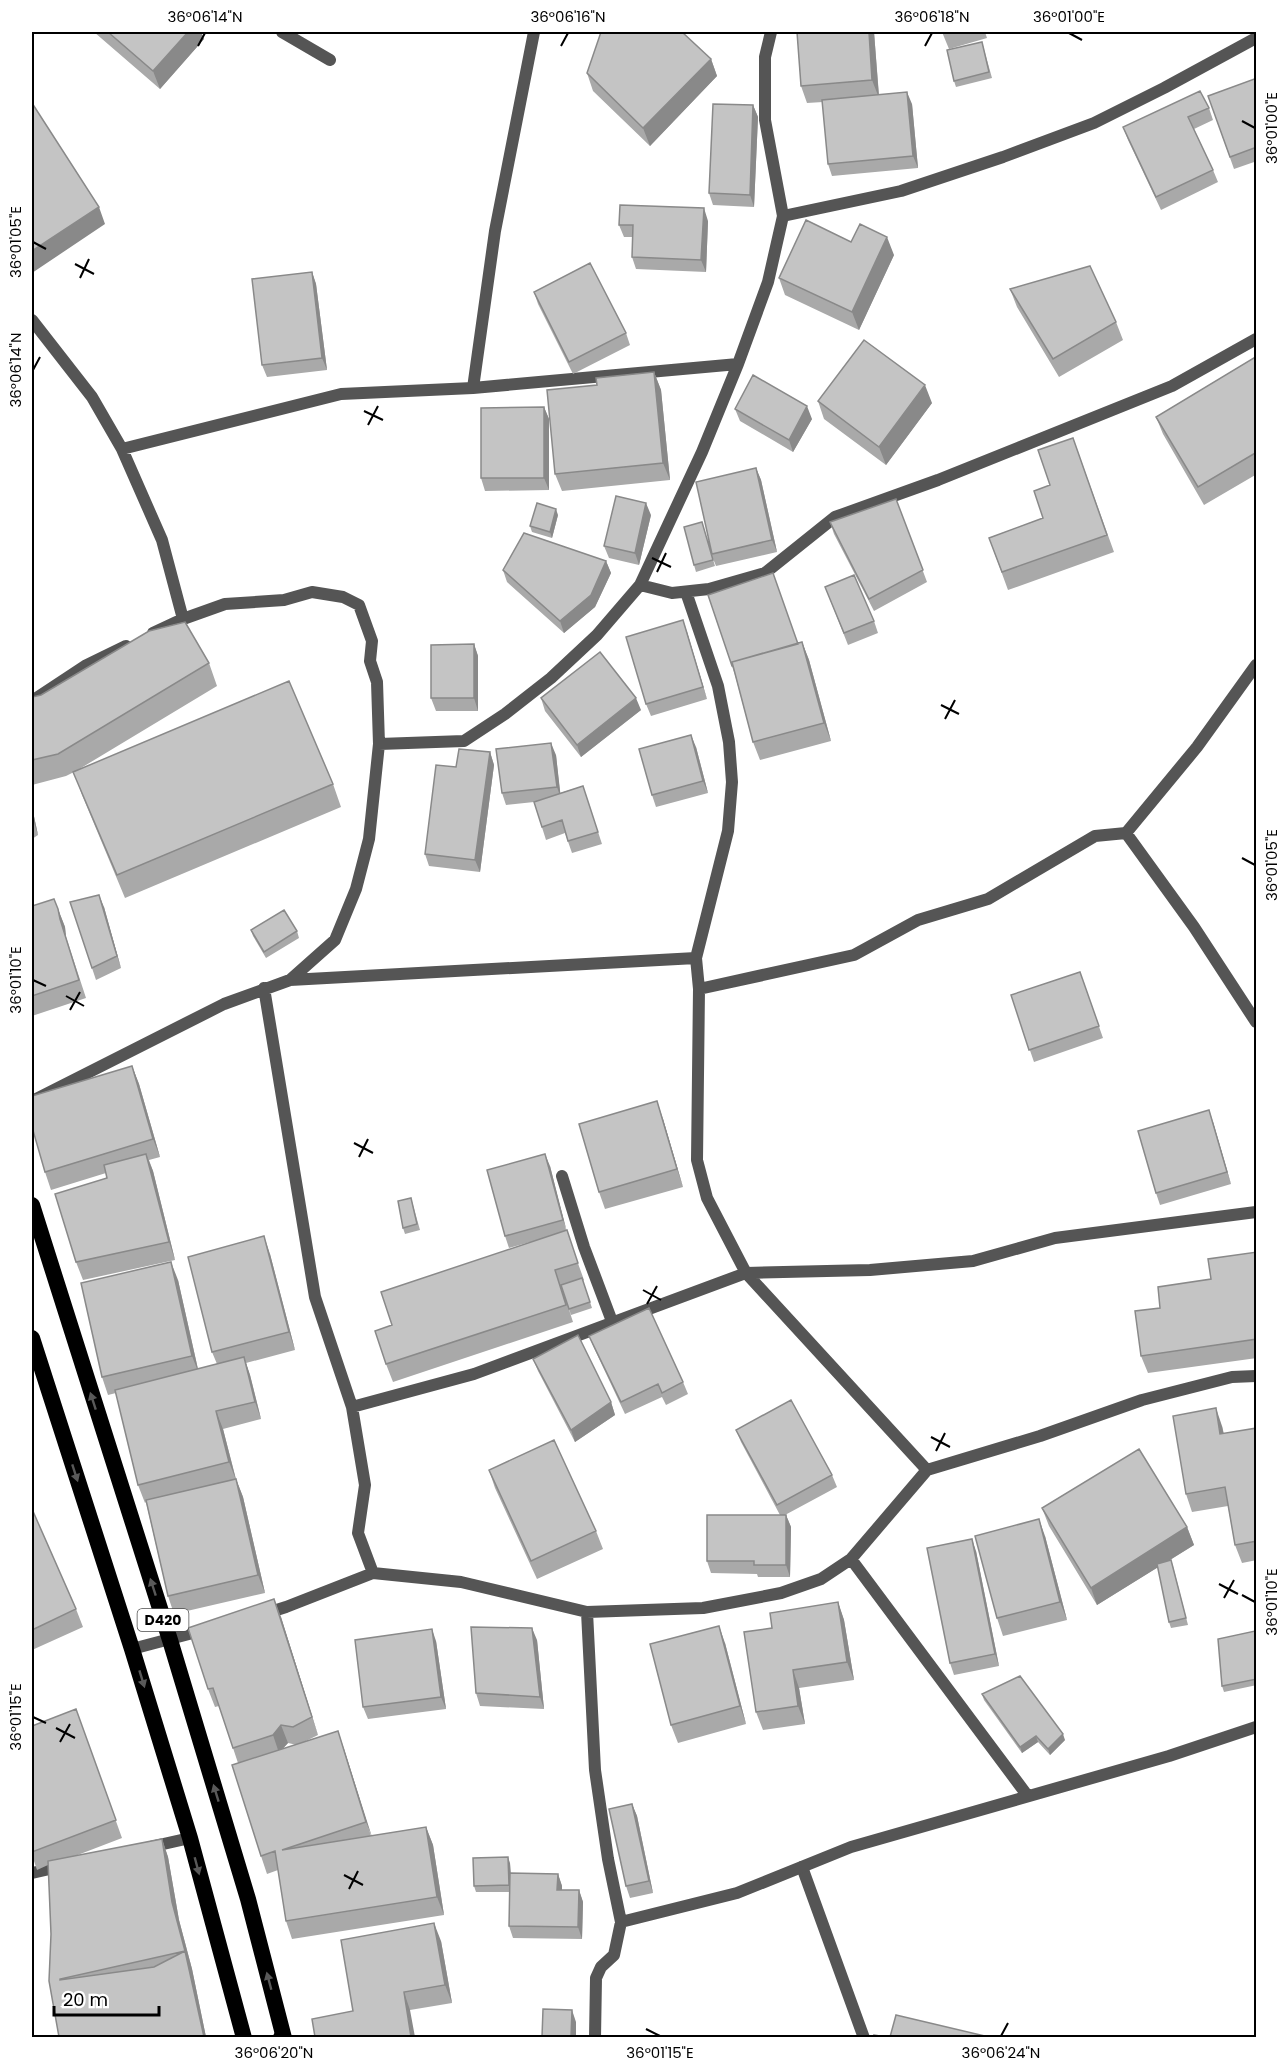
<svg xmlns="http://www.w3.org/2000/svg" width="1288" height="2069" viewBox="0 0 1288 2069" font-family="Poppins,sans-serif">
<rect width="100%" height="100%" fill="#fff"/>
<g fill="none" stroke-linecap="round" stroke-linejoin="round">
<path stroke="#555" stroke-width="12" d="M562,1176L584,1247L613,1324
M802,1867L864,2038"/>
<path stroke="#555" stroke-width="12" d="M282,32L330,60
M783,216L901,191L1003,157L1094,123L1164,88L1256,38
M32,320L92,397L122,449L162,540L183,619
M473,388L495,231L534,32
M122,449L341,394L473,388L738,364
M640,585L672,593L709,589L765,573L835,517L938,480L1172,386L1256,339
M686,592L718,686L729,742L732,782L728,831L696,958L699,989L697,1160L707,1198L746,1273L927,1470
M32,701L85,666L126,646
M379,744L464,741L505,714L551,678L597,635L640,585L702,452L738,364L768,282L783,216L765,120V57L771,32
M1126,833L1194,927L1256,1022
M290,980L696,958
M264,988L315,1297L352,1407L365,1485L358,1533L373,1573
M699,989L854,955L918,920L988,899L1095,836L1126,833L1197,747L1256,665
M32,1101L224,1004L290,980L335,940L356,889L369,839L379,744L377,682L370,661L372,641L359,605L343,597L312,592L284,600L225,604L183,619L153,633
M352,1407L474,1374L746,1273L870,1270L973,1261L1055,1238L1256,1212
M851,1559L1027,1795
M587,1612L595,1770L608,1859L621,1922
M264,1614L286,1607L373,1573L461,1582L587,1612L703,1608L781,1593L821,1579L851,1559L927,1470L1040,1436L1142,1400L1232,1377L1256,1376
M132,1649L204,1630
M150,1847L190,1838
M32,1873L63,1866
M595,2038L596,1978L601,1967L614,1955L621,1922L737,1893L851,1847L1169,1756L1256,1727"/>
<path stroke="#000" stroke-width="16" d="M32,1205L170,1640L248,1899L284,2038
M32,1338L132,1649L190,1838L244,2038"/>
</g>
<path fill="#a9a9a9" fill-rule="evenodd" d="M94,32H201L204,39L160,89Z
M797,32H874L879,95L912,104L918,168L832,176L828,164L823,102L807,103L801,86Z
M942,32H985L987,38L949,49Z
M982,42L992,78L956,87L954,81Z
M711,59L717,76L650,146L593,91L587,73Z
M1257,78V161L1234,169L1208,96Z
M753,105L758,117L754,207L713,205L709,193Z
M1209,108L1213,120L1194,129L1213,170L1218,182L1161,210L1128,140L1123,127Z
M708,221L706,272L636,269L632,257V237H624L619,225Z
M851,242L894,255L859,330L785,295L779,278Z
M312,272L316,284L327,370L267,377L262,365Z
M1010,289L1116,322L1123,340L1059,377L1017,307Z
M534,292L626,333L630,345L573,374L538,304Z
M1257,356V474L1204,505L1163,434L1156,417Z
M654,372L661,390L670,480L562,491L555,474L597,385Z
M818,401L932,403L886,465L824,419Z
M544,407L549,419V490L485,491L481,478Z
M735,409L812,419L793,452L740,421Z
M1073,438L1114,552L1008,590L989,538L1043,518L1050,485Z
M756,468L761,480L777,552L716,566L712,556L715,566L696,572L694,565L702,522L711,552Z
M896,499L927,582L874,611L834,534L830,522Z
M558,515L552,538L532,532L530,526Z
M651,515L639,565L609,558L604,546Z
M606,561L611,573L595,607L564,633L507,582L503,570Z
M825,587L874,621L878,633L848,645Z
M708,595L798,644L802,642L809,660L831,741L760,760L753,742L735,675Z
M687,632L707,699L651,716L646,704Z
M474,644L478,656V711H436L431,698Z
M209,663L217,686L76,771L333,784L341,807L125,898L82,795L74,772L66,776L32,785V697Z
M541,698L641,710L581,757L545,711Z
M696,747L708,793L656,807L652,795Z
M490,752L494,765L480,872L429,866L425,854L456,767Z
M556,755L560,793L583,786L602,844L572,853L565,833L546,840L534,802L506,805L502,793Z
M32,807L38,835L32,839Z
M70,902L104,907L121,968L96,980Z
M32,906L58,909L65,927L66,937L86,998L32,1016Z
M251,930L297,931L299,938L266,958L253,936Z
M1080,972L1103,1038L1034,1062L1011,995Z
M132,1066L139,1084L160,1157L149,1160L153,1171L175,1260L83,1280L76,1262L107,1178L106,1173L51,1190L45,1172Z
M663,1119L683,1187L605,1209L599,1192Z
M1213,1122L1231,1184L1160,1205L1156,1193Z
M550,1166L566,1230L584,1280L583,1281L592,1308L571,1315L562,1288L573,1322L393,1382L386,1364L392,1325L530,1242L509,1248L505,1236Z
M411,1198L420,1230L405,1234L403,1228Z
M1257,1252V1358L1148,1373L1141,1356L1211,1279Z
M270,1254L295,1350L246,1363L250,1375L261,1419L223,1429L236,1479L243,1497L265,1593L174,1614L168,1596L146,1502L145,1503L138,1485L116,1393L108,1395L102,1377L178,1280L198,1369L217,1364L212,1352Z
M589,1336L683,1382L688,1394L666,1405L662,1397L625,1414L594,1348Z
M533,1359L611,1402L615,1415L575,1442L538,1371Z
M1222,1426L1224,1434L1257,1428V1560L1242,1563L1235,1545L1228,1506L1192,1512L1186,1494Z
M736,1430L832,1475L837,1487L785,1515H786L791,1527L790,1577H758L757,1574L711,1573L707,1561L780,1515L741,1442Z
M489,1470L596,1531L603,1549L537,1579L495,1488Z
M1042,1508L1187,1527L1194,1545L1170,1560H1171L1173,1566L1188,1625L1171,1628L1169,1622L1158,1567L1097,1605L1049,1526Z
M32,1509L76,1609L83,1627L32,1650Z
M1045,1536L1067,1620L1003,1636L997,1618Z
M976,1551L999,1666L954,1675L950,1663Z
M838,1602L844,1620L854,1680L799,1688L805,1724L763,1730L756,1712L772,1628Z
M281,1617L318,1735L304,1742L344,1749L371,1836L426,1827L433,1845L444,1915L292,1939L286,1921L278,1870L267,1874L261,1856L238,1763L219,1706L215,1707L208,1689ZM288,1743L297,1745L282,1749Z
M1257,1636V1685L1224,1692L1222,1686Z
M537,1640L544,1709L480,1706L476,1693Z
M436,1641L446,1709L368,1719L363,1707Z
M725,1643L746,1724L678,1743L671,1725Z
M982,1694L1065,1740L1050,1755L1038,1742L1022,1753L984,1700Z
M76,1709L122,1838L75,1856L162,1839L168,1857L179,1920L192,1969L206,2037H59L51,1934L48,1865L37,1870L32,1855V1726Z
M632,1804L637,1816L653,1893L630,1898L626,1886Z
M510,1863L511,1873L558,1874L562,1886V1890H579L583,1902L582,1939L513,1938L509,1926V1892H476L474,1886Z
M441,1941L452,2003L410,2010L353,2011Z"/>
<path fill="#898989" d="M188,32H201L204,39L160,89L153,71Z
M869,32H874L879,98L872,80Z
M711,59L717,76L650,146L643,128Z
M907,92L912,104L918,168L913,156Z
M753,105L758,117L754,207L750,195Z
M99,207L105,224L32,273V251Z
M704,208L708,221L706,272L701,260Z
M887,237L894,255L859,330L852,312Z
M312,272L316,284L327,370L322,358Z
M654,372L661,390L670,480L663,463Z
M925,385L932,403L886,465L879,447Z
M807,406L812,419L793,452L789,440Z
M544,407L549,419V490L544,478Z
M756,468L761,480L777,552L772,540Z
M646,503L651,515L639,565L635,553Z
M556,509L558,515L552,538L550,532Z
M606,561L611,573L595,607L564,633L560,621Z
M683,620L687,632L707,699L703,687Z
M802,642L809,660L831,741L824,723Z
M474,644L478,656V711L474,698Z
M636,698L641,710L581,757L577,745Z
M691,735L696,747L708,793L703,781Z
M551,743L556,755L561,799L557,787Z
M490,752L494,765L480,872L475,860Z
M32,807L38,835L32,817Z
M99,895L104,907L121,968L117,956Z
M58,909L65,927L66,937L86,998L60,919Z
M132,1066L139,1084L160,1157L153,1139Z
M657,1101L663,1119L683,1187L677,1169Z
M1209,1110L1213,1122L1231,1184L1227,1172Z
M146,1154L153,1171L175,1260L169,1242Z
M545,1154L550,1166L567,1232L563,1220Z
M264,1236L270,1254L295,1350L289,1332Z
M171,1262L178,1280L199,1374L192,1356Z
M244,1357L250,1375L261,1419L255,1402Z
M611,1402L615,1415L575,1442L571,1430Z
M1216,1408L1222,1426L1227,1452L1220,1434Z
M216,1411L223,1429L236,1480L229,1462Z
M236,1479L243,1497L265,1593L258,1575Z
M786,1515L791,1527L790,1577L786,1565Z
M1039,1519L1045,1536L1067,1620L1060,1602Z
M1187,1527L1194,1545L1097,1605L1091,1588Z
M972,1539L976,1551L999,1666L995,1654Z
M274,1599L281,1617L318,1735L312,1717Z
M838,1602L844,1620L854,1680L847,1662Z
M719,1626L725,1643L746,1724L740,1706Z
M532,1628L537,1640L544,1709L540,1697Z
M432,1629L436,1641L446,1709L441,1697Z
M793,1670L799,1688L805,1724L798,1706Z
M281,1725L288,1743L279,1753L273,1735Z
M338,1731L344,1749L373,1840L366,1822Z
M1063,1734L1065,1740L1050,1755L1048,1749Z
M1036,1736L1038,1742L1022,1753L1020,1747Z
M632,1804L637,1816L653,1893L649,1881Z
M426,1827L433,1845L444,1915L437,1897Z
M162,1839L168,1857L179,1920L192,1969L206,2037H204L172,1902Z
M508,1857L510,1863L511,1892L509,1885Z
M558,1874L562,1886V1902L557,1890Z
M579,1890L583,1902L582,1939L578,1927Z
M434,1923L441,1941L452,2003L445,1985Z
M404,1992L410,2010L415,2037H411Z
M572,2010L576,2022V2037H571Z"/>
<path fill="#c4c4c4" stroke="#898989" stroke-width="1.5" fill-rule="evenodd" d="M108,32H188L153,71Z
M601,32H682L711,59L643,128L587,73Z
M797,32H869L872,80L801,86Z
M982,42L989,72L954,81L947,50Z
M1257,78V147L1230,157L1208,96Z
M1200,91L1209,108L1188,117L1213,170L1156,197L1123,127Z
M907,92L913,156L828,164L822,100Z
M32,103L99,207L32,251Z
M713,104L753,105L750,195L709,193Z
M620,205L704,208L701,260L632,257L633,225H619Z
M806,220L851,242L860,224L887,237L852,312L779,278Z
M590,263L626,333L569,362L534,292Z
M1090,266L1116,322L1053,359L1010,289Z
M312,272L322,358L262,365L252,279Z
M864,340L925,385L879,447L818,401Z
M1257,356V452L1198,487L1156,417Z
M654,372L663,463L555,474L547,390L597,385L596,378Z
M753,375L807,406L789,440L735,409Z
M544,407V478H481V408Z
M1073,438L1107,535L1002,572L989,538L1043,518L1034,491L1050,485L1038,450Z
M756,468L772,540L712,554L696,482Z
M616,496L646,503L635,553L604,546Z
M896,499L923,570L869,599L830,522Z
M537,503L556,509L550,532L530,526Z
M702,522L713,560L694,565L684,527Z
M524,533L606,561L591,595L560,621L503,570Z
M773,573L798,644L732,662L733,666H732L708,595Z
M854,575L874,621L844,633L825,587Z
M683,620L703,687L646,704L626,637Z
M185,622L209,663L58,754L32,760V697L41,695L149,631Z
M802,642L824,723L753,742L732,662Z
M474,644V698H431V645Z
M600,652L636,698L577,745L541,698Z
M289,681L333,784L117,875L73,772Z
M691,735L703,781L652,795L639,749Z
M551,743L557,787L502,793L496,749Z
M459,749L490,752L475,860L425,854L436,765L456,767Z
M583,786L598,832L568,841L562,820L542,827L534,802Z
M99,895L117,956L92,968L70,902Z
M54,899L58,909L60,919L79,980L32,996V906Z
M284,910L297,931L264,952L251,930Z
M1080,972L1099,1026L1029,1050L1011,995Z
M132,1066L153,1139L45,1172L32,1127V1096Z
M657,1101L677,1169L599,1192L579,1124Z
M1209,1110L1227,1172L1156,1193L1138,1131Z
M146,1154L169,1242L76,1262L55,1194L107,1178L104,1165Z
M545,1154L563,1220L505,1236L487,1170Z
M411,1198L417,1224L403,1228L398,1201Z
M567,1230L578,1263L555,1270L566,1305L386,1364L375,1331L392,1325L381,1292Z
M264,1236L289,1332L212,1352L188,1257Z
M1257,1252V1339L1141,1356L1135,1311L1160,1308L1158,1287L1211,1279L1208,1259Z
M171,1262L192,1356L102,1377L81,1283Z
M582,1278L590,1302L569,1309L561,1285Z
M649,1308L683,1382L662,1393L658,1384L621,1402L589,1336Z
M578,1335L611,1402L571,1430L533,1359Z
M244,1357L255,1402L216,1411L229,1462L138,1485L115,1390Z
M791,1400L832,1475L777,1505L736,1430Z
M1216,1408L1220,1434L1257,1428V1541L1235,1545L1225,1487L1186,1494L1173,1416Z
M554,1440L596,1531L531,1561L489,1470Z
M1139,1449L1187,1527L1091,1588L1042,1508Z
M236,1479L258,1575L168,1596L146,1500Z
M32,1509L76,1609L32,1630Z
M707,1515H786V1565H754V1561H707Z
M1039,1519L1060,1602L997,1618L975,1536Z
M972,1539L995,1654L950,1663L927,1548Z
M1171,1560L1186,1618L1169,1622L1157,1564Z
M274,1599L312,1717L293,1727L281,1725L273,1735L233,1748L213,1688L208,1689L188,1628Z
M838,1602L847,1662L793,1670L798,1706L756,1712L744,1632L772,1628L770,1613Z
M719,1626L740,1706L671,1725L650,1644Z
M471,1627L532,1628L540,1697L476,1693Z
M432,1629L441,1697L363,1707L355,1640Z
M1255,1631L1257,1636V1679L1222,1686L1218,1639Z
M1020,1676L1063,1734L1048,1749L1036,1736L1020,1747L982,1694Z
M76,1709L116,1820L32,1852V1726Z
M338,1731L366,1822L282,1850L426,1827L437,1897L286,1921L275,1851L261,1856L232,1765Z
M632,1804L649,1881L626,1886L609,1809Z
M162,1839L172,1902L185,1951L204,2037H59L49,1981L51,1934L48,1861ZM185,1951L154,1967L60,1980V1979Z
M508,1857L509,1885L474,1886L473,1858Z
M510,1873L558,1874L557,1890H579L578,1927L509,1926Z
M434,1923L445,1985L404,1992L411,2037H315L312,2019L353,2011L341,1940Z
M543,2009L572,2010L571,2037H542Z
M896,2015L989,2037H890Z
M874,2035L886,2037H874Z"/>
<defs><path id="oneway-solid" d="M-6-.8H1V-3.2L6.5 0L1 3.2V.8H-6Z" transform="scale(1.5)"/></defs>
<g fill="#595959">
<use href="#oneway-solid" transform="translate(93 1401) rotate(-108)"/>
<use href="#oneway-solid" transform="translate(75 1473) rotate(72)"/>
<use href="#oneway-solid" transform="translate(153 1587) rotate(-108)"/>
<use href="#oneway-solid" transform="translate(142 1679) rotate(73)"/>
<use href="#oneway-solid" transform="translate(216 1793) rotate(-107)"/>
<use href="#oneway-solid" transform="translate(197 1866) rotate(75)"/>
<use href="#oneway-solid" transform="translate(269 1981) rotate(-105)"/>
</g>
<path fill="none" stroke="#000" stroke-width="2" d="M1069,33L1082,40M198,46L205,33M561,46L568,33M925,46L932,33M1242,121L1255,128M33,242L46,249M75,264L94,274M80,278L89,259M33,370L40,357M364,411L383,420M368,425L378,406M652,558L671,567M657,572L666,553M941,705L959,714M945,719L955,700M1242,858L1255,865M33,980L46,986M66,996L84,1006M70,1010L80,992M354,1143L373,1153M359,1157L368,1139M643,1290L661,1300M647,1304L657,1286M931,1437L950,1447M936,1451L945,1433M1219,1584L1238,1594M1242,1595L1255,1602M1224,1598L1234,1580M33,1717L46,1723M56,1728L75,1738M60,1742L70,1724M344,1875L363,1885M349,1889L358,1871M646,2029L660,2036M274,2036L281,2023M1001,2036L1008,2023"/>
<g text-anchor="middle" stroke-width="4.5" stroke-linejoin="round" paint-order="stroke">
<rect fill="#fff" stroke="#4c4c4c" stroke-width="1.5" x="137.5" y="1609" width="51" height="22" rx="4.5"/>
<g font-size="14" font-weight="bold" fill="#000">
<text x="163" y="1625">D420</text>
</g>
</g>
<rect width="1288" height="2069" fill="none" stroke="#ffffff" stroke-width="66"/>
<path d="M54 2006v9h105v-9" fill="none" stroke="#000000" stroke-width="3"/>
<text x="63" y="2006" font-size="18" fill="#000000" stroke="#ffffff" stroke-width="4.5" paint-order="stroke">20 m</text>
<rect x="33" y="33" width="1222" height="2003" fill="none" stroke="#000" stroke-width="2"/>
<g font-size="15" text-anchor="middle" fill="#000">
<text x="205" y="22">36°06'14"N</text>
<text x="568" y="22">36°06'16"N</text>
<text x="932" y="22">36°06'18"N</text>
<text x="1069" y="22">36°01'00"E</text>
<text transform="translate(1272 128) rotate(-90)" y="5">36°01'00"E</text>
<text transform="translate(16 242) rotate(-90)" y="5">36°01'05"E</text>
<text transform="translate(16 370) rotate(-90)" y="5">36°06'14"N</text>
<text transform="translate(1272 865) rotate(-90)" y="5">36°01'05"E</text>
<text transform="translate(16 980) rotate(-90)" y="5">36°01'10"E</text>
<text transform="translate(1272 1602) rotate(-90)" y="5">36°01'10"E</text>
<text transform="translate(16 1717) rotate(-90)" y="5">36°01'15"E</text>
<text x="274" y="2058">36°06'20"N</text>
<text x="660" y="2058">36°01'15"E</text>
<text x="1001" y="2058">36°06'24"N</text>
</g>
</svg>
